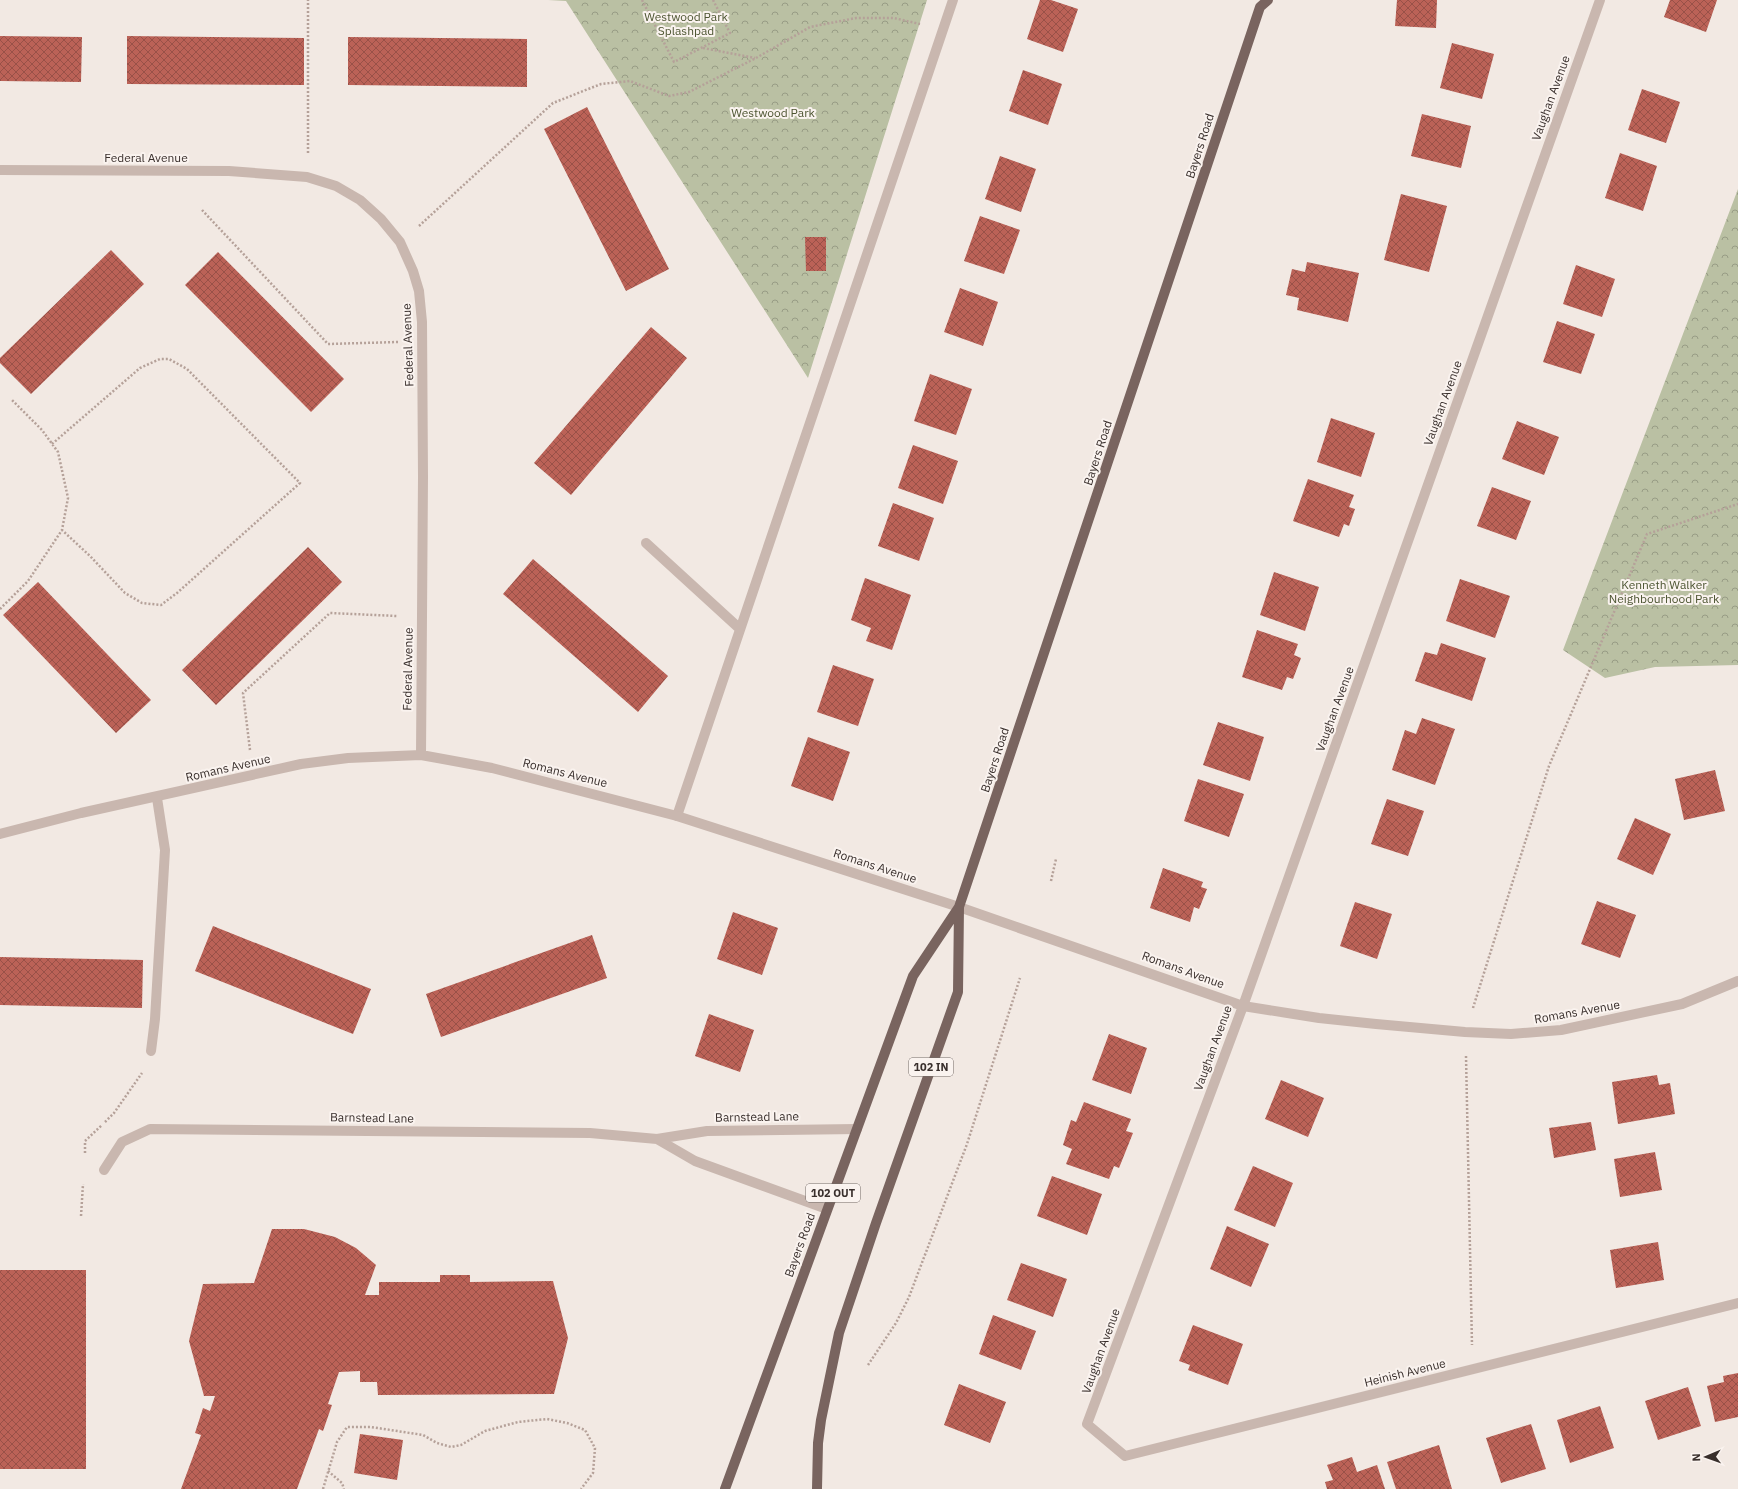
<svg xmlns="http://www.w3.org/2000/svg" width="1738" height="1489" viewBox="0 0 1738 1489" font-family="'IBM Plex Sans',sans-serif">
<defs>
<pattern id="park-crowns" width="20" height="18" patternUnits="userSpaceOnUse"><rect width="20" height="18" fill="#bac0a3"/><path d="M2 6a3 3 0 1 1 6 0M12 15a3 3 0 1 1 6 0" fill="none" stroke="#989c85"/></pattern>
<pattern id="building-cross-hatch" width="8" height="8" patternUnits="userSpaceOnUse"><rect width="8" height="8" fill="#bb6257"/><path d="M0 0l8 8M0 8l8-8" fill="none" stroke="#995148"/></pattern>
</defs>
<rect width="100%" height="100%" fill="#f2e9e3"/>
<path fill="url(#park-crowns)" d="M548,0H927L808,378L566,1Z
M1738,189V665L1655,667L1605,678L1563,650Z"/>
<path fill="url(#building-cross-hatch)" d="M1040,0H1051L1078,9L1063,52L1027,39Z
M1397,0H1437L1436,28L1395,26Z
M1670,0H1717L1706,32L1664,17Z
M0,36L82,37L81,82L0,81Z
M127,36L304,38V85L127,84Z
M348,37L527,39V87L348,85Z
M1452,43L1494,54L1482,99L1440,88Z
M1023,70L1062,84L1048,125L1009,111Z
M1642,89L1680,102L1666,143L1628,130Z
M587,107L669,269L626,291L544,129Z
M1422,114L1471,126L1461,168L1411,156Z
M1620,153L1657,166L1643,211L1605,198Z
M1000,156L1036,169L1021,212L985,199Z
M1401,194L1447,206L1429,272L1384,260Z
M980,216L1020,230L1004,274L964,261Z
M805,237H826V271H806Z
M111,250L144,284L31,394L0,363V358Z
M218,252L344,379L311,412L185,285Z
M1307,262L1359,273L1348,322L1297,310L1299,298L1286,295L1292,269L1305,272Z
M1576,265L1615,279L1602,317L1563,304Z
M960,288L998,302L983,346L944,332Z
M1557,321L1595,334L1581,374L1543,362Z
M651,327L687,358L571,495L534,463Z
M930,374L972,389L956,435L914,421Z
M1331,418L1375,433L1361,477L1317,462Z
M1517,421L1559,437L1544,475L1502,459Z
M913,445L958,461L943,504L898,488Z
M1308,479L1354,495L1349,507L1355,509L1349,526L1344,524L1339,537L1293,521Z
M1492,487L1531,501L1516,540L1477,526Z
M893,503L934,518L919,561L878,546Z
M308,547L342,582L216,705L182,670Z
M533,559L668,676L638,712L503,594Z
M1274,572L1319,587L1305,631L1260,615Z
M865,578L911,595L892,650L866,641L871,628L851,620Z
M1460,579L1510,596L1495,638L1446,621Z
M38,582L151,700L116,733L3,615Z
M1257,630L1298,644L1294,655L1301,658L1293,679L1287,677L1282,690L1242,677Z
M1441,643L1486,658L1472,701L1415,681L1425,652L1437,655Z
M833,665L874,679L858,726L817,712Z
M1422,718L1455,729L1435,785L1392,770L1405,730L1416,734Z
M1218,722L1264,737L1250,781L1203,765Z
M808,737L850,752L833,801L791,786Z
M1715,770L1725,811L1684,820L1675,779Z
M1198,779L1244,794L1229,837L1184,821Z
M1387,799L1424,811L1408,856L1371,844Z
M1635,818L1671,834L1653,875L1617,859Z
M1163,868L1203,882L1201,887L1207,889L1199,909L1194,907L1190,922L1150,908Z
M1597,901L1636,915L1620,958L1581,944Z
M1355,902L1392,914L1377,959L1340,946Z
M733,912L778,928L762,975L717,959Z
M213,926L371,989L353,1034L195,971Z
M592,935L607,978L441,1037L426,994Z
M0,957L143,960L142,1008L0,1005Z
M709,1014L754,1030L740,1072L695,1056Z
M1109,1034L1147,1048L1131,1094L1092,1080Z
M1657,1075L1659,1085L1670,1083L1675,1114L1618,1124L1612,1082Z
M1281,1080L1324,1098L1308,1137L1265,1119Z
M1084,1102L1131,1119L1126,1131L1133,1133L1119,1168L1114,1166L1109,1179L1066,1164L1072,1149L1063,1145L1071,1120L1076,1122Z
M1591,1122L1596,1150L1554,1158L1549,1128Z
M1655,1152L1662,1190L1620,1197L1614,1159Z
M1253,1166L1293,1183L1275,1227L1234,1210Z
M1052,1176L1102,1194L1087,1235L1037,1216Z
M1227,1226L1269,1244L1251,1287L1210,1269Z
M272,1229H304L335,1237L356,1248L376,1265L365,1295H379V1282H440V1275H470V1282L553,1281L568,1338L554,1394L378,1395L377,1382H360V1371L339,1372L328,1404L332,1405L323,1431L319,1429L297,1489H181L201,1435L195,1433L203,1408L210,1411L215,1396H204L189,1341L203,1284L254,1283Z
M1658,1242L1664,1280L1616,1288L1610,1250Z
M1021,1263L1067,1279L1053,1317L1007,1300Z
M0,1270H86V1469H0Z
M993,1315L1036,1331L1021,1370L979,1354Z
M1193,1325L1243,1344L1228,1385L1188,1370L1190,1365L1179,1361Z
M1738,1373V1417L1715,1422L1707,1386L1724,1382L1723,1376Z
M959,1384L1006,1402L990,1443L944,1425Z
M1688,1387L1701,1426L1658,1440L1645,1401Z
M1600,1406L1614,1448L1570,1463L1557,1420Z
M1531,1424L1546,1469L1501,1483L1486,1438Z
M360,1434L403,1440L397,1480L354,1473Z
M1439,1445L1452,1489H1396L1387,1462Z
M1352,1457L1357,1472L1377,1465L1385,1489H1327L1325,1482L1333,1480L1327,1465Z"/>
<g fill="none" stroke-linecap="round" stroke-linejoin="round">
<path stroke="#b5a199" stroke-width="2.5" stroke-dasharray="2 2" stroke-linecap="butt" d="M642,0L674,62L730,33L713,0
M703,48L755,58
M308,153V0
M202,210L328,344L398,342
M419,226L553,103L601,84L630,81L669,96L689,92L756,58L810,27L856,18H894L920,24
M52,444L140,368L160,359H169L187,369L300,483L177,593L161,605L142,603L125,593L90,556L62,530
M0,609L28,581L62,530L68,498L58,452L42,430L12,400
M250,750L243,693L330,613L397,616
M1051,881L1056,859
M1473,1008L1549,766L1647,534L1738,504
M1466,1056L1472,1345
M105,1122L114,1113L142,1073
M85,1153V1141L102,1125
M81,1216L83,1184
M868,1365L896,1323L909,1297L967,1144L1020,978
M328,1471L342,1483L344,1489
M323,1489L337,1442L347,1427H371L423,1435L437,1443L451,1447L461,1445L485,1431L518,1422L547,1419L567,1423L585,1430L595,1448L593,1473L581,1489"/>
<path stroke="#c9b7af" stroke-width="10" d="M646,543L740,629
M677,816L953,0
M151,1051L155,1019L165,850L157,798"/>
<path stroke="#c9b7af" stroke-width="10" d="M1600,0L1243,1006L1087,1424L1125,1456L1738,1303
M0,170L229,171L307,177L336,186L360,200L381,219L400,242L413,271L419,291L422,322L423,477L421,755
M0,834L81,813L301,764L348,758L421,755L492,768L677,816L959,907L1243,1006L1319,1018L1376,1024L1465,1032L1511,1034L1561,1030L1682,1004L1738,981
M657,1139L695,1161L827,1209
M104,1170L122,1142L150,1129L590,1133L657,1139L707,1131L857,1129"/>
<path stroke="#79645f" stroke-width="10" d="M725,1489L913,976L959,907L1260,7L1268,0
M817,1489L818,1443L821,1420L839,1333L876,1223L958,992L959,907"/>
</g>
<g text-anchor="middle" stroke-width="4" stroke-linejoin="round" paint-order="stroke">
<g fill="#faf3ef" stroke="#736a66" stroke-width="1">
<rect x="909" y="1058" width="44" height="18" rx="3"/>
<rect x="806" y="1184" width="54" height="18" rx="3"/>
</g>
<g font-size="11" font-weight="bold" fill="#392f2c">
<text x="931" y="1071">102 IN</text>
<text x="833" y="1197">102 OUT</text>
</g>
<g font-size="12" fill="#4d5532" stroke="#faf3ef">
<text x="686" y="21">Westwood Park<tspan x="686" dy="14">Splashpad</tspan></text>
<text x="773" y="117">Westwood Park</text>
<text x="1664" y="589">Kenneth Walker<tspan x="1664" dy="14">Neighbourhood Park</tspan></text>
</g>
<g font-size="12" fill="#392f2c" stroke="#faf3ef">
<text transform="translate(1551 98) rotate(-70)" y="4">Vaughan Avenue</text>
<text transform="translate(1200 146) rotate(-72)" y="4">Bayers Road</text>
<text x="146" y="162">Federal Avenue</text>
<text transform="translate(408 345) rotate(-92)" y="4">Federal Avenue</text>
<text transform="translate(1443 403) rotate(-70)" y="4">Vaughan Avenue</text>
<text transform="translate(1098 453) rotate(-72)" y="4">Bayers Road</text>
<text transform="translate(408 669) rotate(-89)" y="4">Federal Avenue</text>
<text transform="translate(1335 709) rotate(-70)" y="4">Vaughan Avenue</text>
<text transform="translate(995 760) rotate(-72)" y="4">Bayers Road</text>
<text transform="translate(228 768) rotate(-13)" y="4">Romans Avenue</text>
<text transform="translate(565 773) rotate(14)" y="4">Romans Avenue</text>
<text transform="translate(875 866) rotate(18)" y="4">Romans Avenue</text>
<text transform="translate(1183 970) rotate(20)" y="4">Romans Avenue</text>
<text transform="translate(1577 1012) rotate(-10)" y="4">Romans Avenue</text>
<text transform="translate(1213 1048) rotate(-70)" y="4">Vaughan Avenue</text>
<text transform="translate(757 1117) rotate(-1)" y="4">Barnstead Lane</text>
<text transform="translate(372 1118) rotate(1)" y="4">Barnstead Lane</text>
<text transform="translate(800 1245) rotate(-70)" y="4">Bayers Road</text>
<text transform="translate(1101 1351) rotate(-70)" y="4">Vaughan Avenue</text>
<text transform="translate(1405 1373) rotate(-14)" y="4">Heinish Avenue</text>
</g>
</g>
<g transform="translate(1706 1457) rotate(268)" stroke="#faf3ef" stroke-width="3" paint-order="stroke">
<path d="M0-3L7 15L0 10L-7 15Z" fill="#392f2c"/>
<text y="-6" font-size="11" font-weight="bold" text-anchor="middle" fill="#392f2c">N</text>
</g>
</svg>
